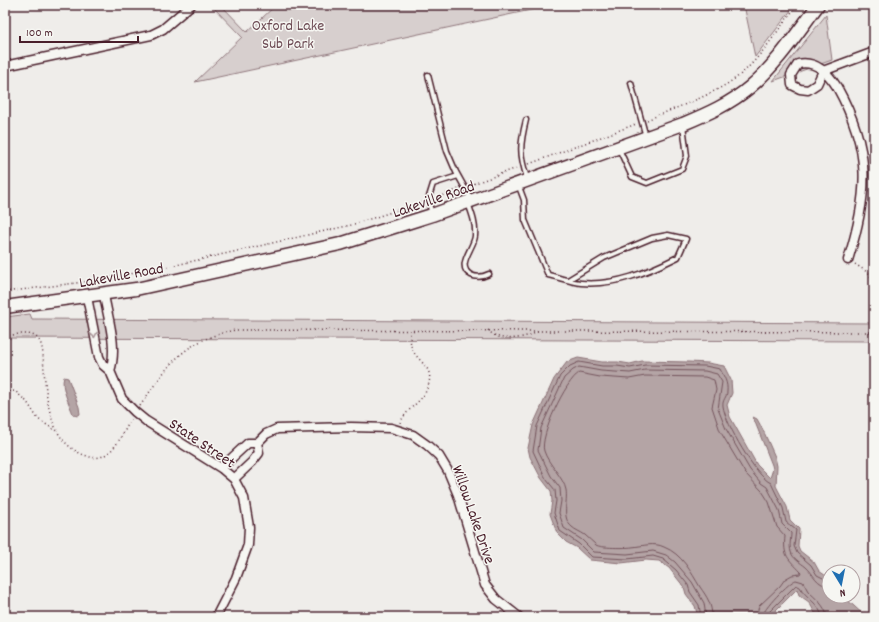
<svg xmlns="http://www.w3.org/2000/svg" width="879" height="622" viewBox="0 0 879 622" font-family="Dekko,sans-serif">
<rect width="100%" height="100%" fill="#efedea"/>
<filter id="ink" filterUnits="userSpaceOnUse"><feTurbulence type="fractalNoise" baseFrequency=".025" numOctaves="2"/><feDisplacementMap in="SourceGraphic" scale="8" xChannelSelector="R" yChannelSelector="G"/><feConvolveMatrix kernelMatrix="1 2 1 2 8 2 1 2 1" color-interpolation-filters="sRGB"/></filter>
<g filter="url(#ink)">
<path fill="#d7cfce" stroke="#90777c" d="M211,5H221L247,32L276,5H554L195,82L242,37Z
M744,5H795L755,57Z
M826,15L832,60L773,81Z
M30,314L32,319L874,323V341L5,338V317Z"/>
<path fill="#b4a4a5" stroke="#8a6f74" d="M578,358L602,362H618L630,364L642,361L689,362L708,363L724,366L731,380L732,393L727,405L730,417L757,465L770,478L773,469L772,465L753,417L757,419L763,430L775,457L777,466L776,486L787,507L790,520L799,529L798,546L800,551L814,562L819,571L829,578V596H843L866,617H820L815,613L809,602L799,595L797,589L769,617H698L695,606L686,594L684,587L669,568L659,561L646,560L621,563L590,560L577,548L566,542L557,533L550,514L552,501L551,491L541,478L530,457L528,448L533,425L554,379L567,362Z
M64,377L68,378L79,407L80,414L77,416L73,414C70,405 60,387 64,377Z"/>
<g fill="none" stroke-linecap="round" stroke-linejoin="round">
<path stroke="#74545c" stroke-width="1" d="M701,617L699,605L690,592L688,585L676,570L663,559L653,556L627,559L592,557L579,544L560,531L554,513L556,501L555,490L546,479L533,451L537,426L560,376L570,366L579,362L602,366H617L630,368L645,365L705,366L720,369C724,377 728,382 727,392C727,397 722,400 723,406C725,423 756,477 771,483L783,508L786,522L796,530L794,546L797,553L811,565L817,575L829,581
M706,617L704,603L692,582L675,562L666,555L653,551L627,554L594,552L582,540L564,528L559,513L561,501L560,488L551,476L538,450L541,428L564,378L573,370L579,367L601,371L630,373L645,370L705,371L717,374L722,382L718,409L726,429L750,470L761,483L767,487L779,510L782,524L791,533C791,539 789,545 791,552C793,559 800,562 806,567C814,574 816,585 829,586
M712,617C712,604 707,597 700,587C691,572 682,554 664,547C654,542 643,546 632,547C626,548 600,548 596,545C592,542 589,538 585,535C581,532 575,530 572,527C561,518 568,502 566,490C564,478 548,464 544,451C539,437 566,380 579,373L600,377L629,379L645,376L705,377L714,380L716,390L712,407L720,431L745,473L762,491L769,502L777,527L785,536C783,557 788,558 801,572L800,574L792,575L785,579L780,586L759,606L756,617
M762,617C762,610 790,581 796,580L803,582C805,585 806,588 808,591C815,598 826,606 827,617
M767,617L768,613L796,585L800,587C805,597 820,604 822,617"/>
<g stroke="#4a1f2b" stroke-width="7">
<path id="service" d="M428,75L447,151L456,172L471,199
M631,83L646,137
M526,120C520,144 519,154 527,178
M619,149L632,177L647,183L682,169L687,156L683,125
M518,184L524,200L525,220L548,275C558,277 570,282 581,283C615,286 648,272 678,257L686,239L668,235L652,238L604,258L568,280
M468,203C472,214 476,224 475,236C474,248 455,266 471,275C477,278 483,277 489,274
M432,214L428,200L433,184L458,176"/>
</g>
<g stroke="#4a1f2b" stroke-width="11">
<path id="minor" d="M5,66L151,35L163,29L191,5
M848,260C869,193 872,150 837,87C828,73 816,60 798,64L791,75L792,85L800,89L808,90L817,84L823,71L874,52
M104,295C108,319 118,347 110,371
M87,297L99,357L103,365L110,371L122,399L135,412L146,421L221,468L234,479L244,498L249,527L248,545L236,578L216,617
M221,468L248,443H257L266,434L277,429L351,427L391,428L413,435L427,445L439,456L448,471L458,495L485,585L496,599L519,617
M234,479L252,462L259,453L257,443"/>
</g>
<g stroke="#4a1f2b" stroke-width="15">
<path id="secondary" d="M5,307L136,289L340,244L432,215L683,124C707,114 730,104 750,87C777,64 797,33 818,5"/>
</g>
<path stroke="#4a1f2b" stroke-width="1.5" stroke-dasharray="1 3" stroke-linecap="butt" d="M647,120C677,107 709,97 736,78C758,62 780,27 797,5
M529,164L636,124
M470,185L517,168
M435,198L459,189
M855,264L870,274L874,290
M5,292L99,280L176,265L351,225L423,202
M488,330C500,344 526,338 540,331
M5,336C15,335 32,330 39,340C44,348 43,361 44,370C47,404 50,444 87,456C110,465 122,435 131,419
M5,392L15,391L27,402L38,419L56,431
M140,406C169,364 182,341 235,330L874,332
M400,423C407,408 421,403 427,389C436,367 420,365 412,349C410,343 410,336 410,330"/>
<use href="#service" stroke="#f6f6f2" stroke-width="4"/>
<use href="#minor" stroke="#f6f6f2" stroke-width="8"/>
<use href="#secondary" stroke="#f6f6f2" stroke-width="12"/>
</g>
<defs><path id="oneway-chevron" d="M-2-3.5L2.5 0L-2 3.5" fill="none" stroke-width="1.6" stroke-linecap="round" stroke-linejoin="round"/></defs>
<use stroke="#a99598" href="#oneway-chevron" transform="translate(94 335) rotate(79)"/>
</g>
<g text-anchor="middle" stroke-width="3" stroke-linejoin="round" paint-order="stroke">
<g font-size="16" fill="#6d4b54" stroke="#f6f6f2">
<text x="288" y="30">Oxford Lake<tspan x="288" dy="18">Sub Park</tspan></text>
</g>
<g font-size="16" fill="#4a1f2b" stroke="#f6f6f2">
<text transform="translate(433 198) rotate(-19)" y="6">Lakeville Road</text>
<text transform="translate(121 274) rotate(-10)" y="6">Lakeville Road</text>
<text transform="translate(203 442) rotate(34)" y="6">State Street</text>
<text transform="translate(475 514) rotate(71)" y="6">Willow Lake Drive</text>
</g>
</g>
<rect width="879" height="622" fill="none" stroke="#f6f6f2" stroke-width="20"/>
<rect x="10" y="10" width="859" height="602" fill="none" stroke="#4a1f2b" stroke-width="1.5" filter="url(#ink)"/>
<g transform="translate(841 584) rotate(170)"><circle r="19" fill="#f6f6f2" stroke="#b1a0a2"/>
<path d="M0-3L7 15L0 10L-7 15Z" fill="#1f6fb2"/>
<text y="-6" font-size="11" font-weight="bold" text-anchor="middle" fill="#4a1f2b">N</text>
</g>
<path d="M20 36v6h118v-6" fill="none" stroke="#4a1f2b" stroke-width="2"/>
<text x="26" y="36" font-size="12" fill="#4a1f2b" stroke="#f6f6f2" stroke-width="3" paint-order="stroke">100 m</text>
</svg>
